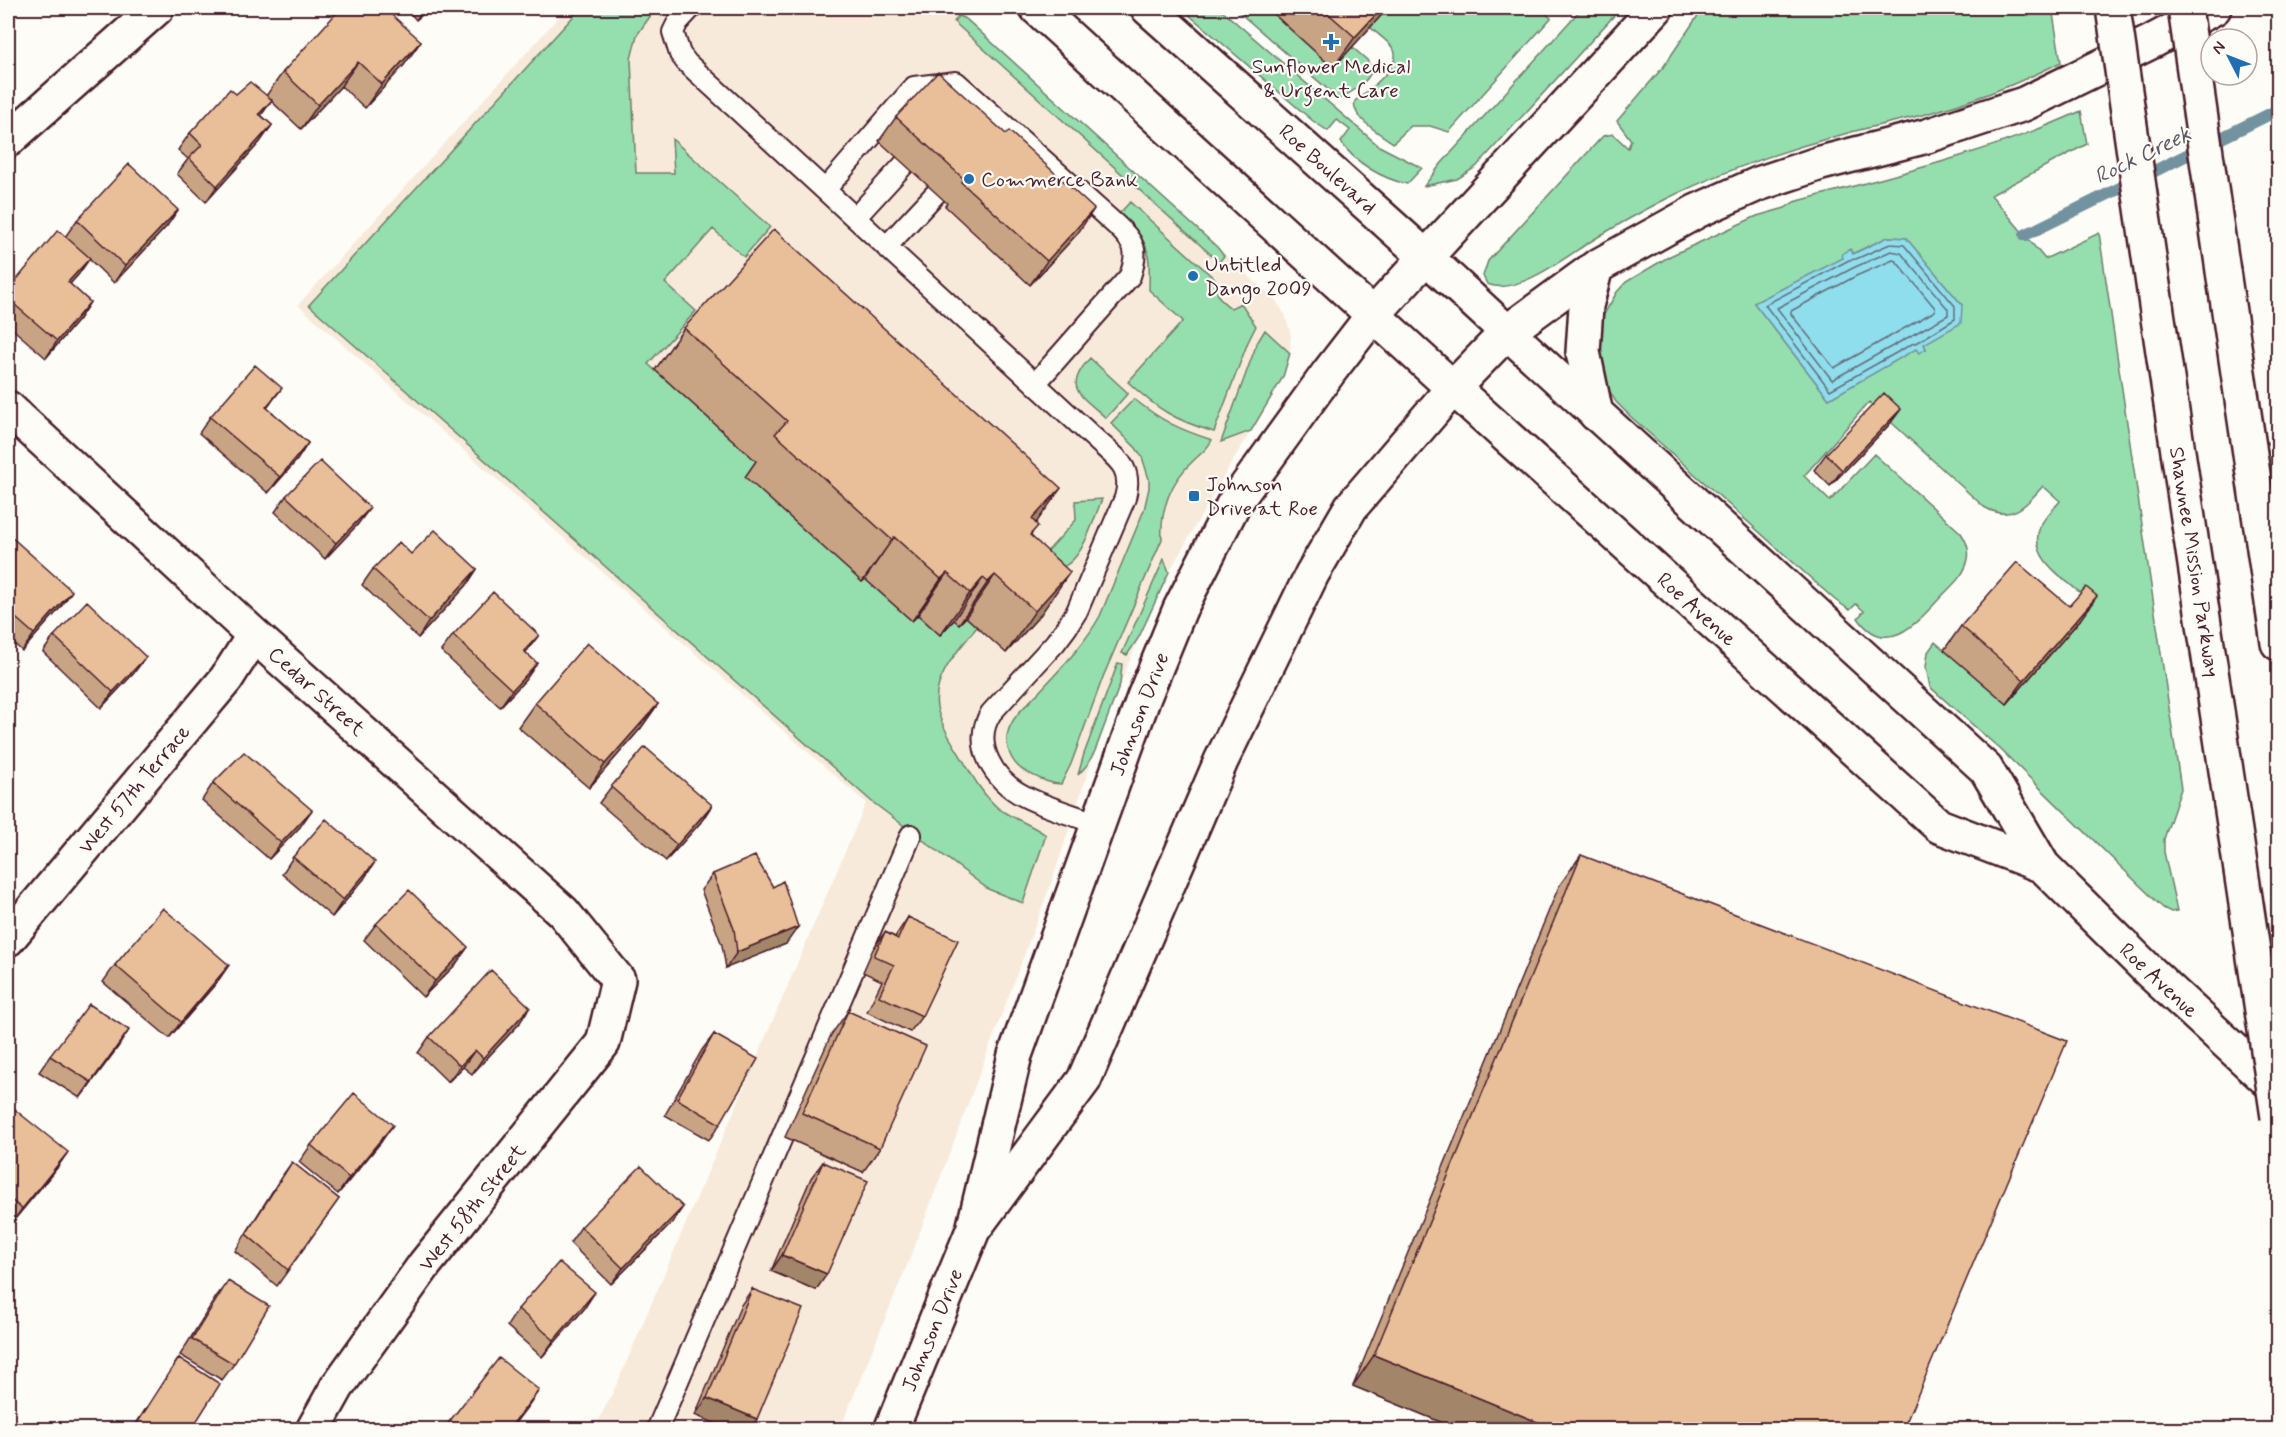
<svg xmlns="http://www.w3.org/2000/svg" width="2286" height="1437" viewBox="0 0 2286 1437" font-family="Mynerve,sans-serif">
<rect width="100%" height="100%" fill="#fdfcf7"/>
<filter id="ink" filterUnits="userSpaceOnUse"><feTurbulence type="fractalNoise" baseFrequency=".0167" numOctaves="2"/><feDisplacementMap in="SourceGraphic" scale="12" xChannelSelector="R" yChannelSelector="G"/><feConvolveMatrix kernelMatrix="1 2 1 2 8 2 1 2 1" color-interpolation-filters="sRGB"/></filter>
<g filter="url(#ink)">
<path fill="#f7eadb" d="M567,8H954L1276,301L1285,315L1291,335L1289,360L1283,377L1223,477L1169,572L1146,621L1104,723L1053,878L912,1253L840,1429H594L617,1384L866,803L298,305Z"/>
<path fill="#95dead" stroke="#707e6c" stroke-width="1.5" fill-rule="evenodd" d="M581,8H656L637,35L631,59L636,173H674L672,139L770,227L744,257L713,229L665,283L696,311L648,364L758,463L862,582L865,579L912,621L918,615L940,635L954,620L966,617L977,627C960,648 932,677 937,707C940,724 954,745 963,760C973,777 983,795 998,808C1013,819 1031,824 1046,835L1023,903L988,889L871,801L309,305Z
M1181,8H1219L1379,146L1422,168L1407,184C1383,179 1355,163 1341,142L1350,130L1337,120L1328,131L1313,121Z
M1234,8H1267L1333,68L1352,47L1367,60L1372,70C1367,84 1352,92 1339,99Z
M1388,8H1539L1551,18L1449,132L1430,126H1411L1393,143C1382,135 1350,117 1355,101C1366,92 1402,67 1394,50C1390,42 1377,34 1370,27Z
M1582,8H1621L1476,167L1457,179L1424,186L1441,164Z
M1703,8H2052L2061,62C2018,84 1973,101 1926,114C1895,122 1864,128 1833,137C1775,153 1718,173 1664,200C1637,214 1610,229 1585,245C1562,260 1515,296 1487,284L1483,276L1488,261L1603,136L1613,134L1628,148L1631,140L1617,121L1664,66Z
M958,16L966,19L1217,247L1224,256L1219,262L954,22Z
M2081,111L2087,144L1991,195L2045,259L2099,233L2181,789L2164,839V852L2177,911L2171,912L2163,908L2000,749L1930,687L1926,667L1928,652L1935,642L2007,704L2093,604C2074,584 2026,561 2040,527C2044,517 2053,510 2060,501L2043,486C2025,506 2012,523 1984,507L1869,402L1804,476L1830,501L1874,454L1961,533C1966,541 1970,549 1968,559C1965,576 1950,587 1939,599C1916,624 1886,658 1858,618L1864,611L1856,604L1850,610L1835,600L1630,416L1616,402L1601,376L1598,332L1603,316L1617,292L1626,282L1670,256L1757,216L1785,208L1794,202C1891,176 1989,153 2081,111ZM1888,237L1906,238L1962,305L1924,344L1926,349L1916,348L1829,399L1754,303L1844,258L1850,250L1852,254Z
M1130,202L1217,281C1215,294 1219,300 1231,308L1241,303L1256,326L1248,342L1214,432C1175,420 1158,410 1128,382L1183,321L1149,290C1150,249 1150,242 1119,214Z
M1265,330L1290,353L1283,377L1251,431L1221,442L1257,343Z
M1090,358L1128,393L1106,418C1081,395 1062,389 1090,358Z
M1134,399C1162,421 1178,429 1212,440C1207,450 1201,453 1193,461C1171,481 1160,509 1162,539L1103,677L1071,764L1061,784C1048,784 1037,777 1026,772C1012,765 1004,747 1008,732C1012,716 1028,704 1039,692C1061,668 1084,645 1100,616L1144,510L1149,488V479L1142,457L1136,448L1111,423Z
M1102,499C1094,518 1082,565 1058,568C1051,569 1042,566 1034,566L1076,520L1075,501Z
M1164,559L1169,572L1139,637L1127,655L1122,653Z
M1118,663L1122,664L1120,684L1095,751L1087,765L1078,775L1084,754Z"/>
<path fill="#8fdeed" stroke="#73929f" stroke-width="1.5" d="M1888,237L1906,238L1962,305L1961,323L1924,344L1926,349L1919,353L1916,349L1829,399L1754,303L1843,258L1842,254L1850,249L1853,254Z"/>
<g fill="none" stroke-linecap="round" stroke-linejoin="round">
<path stroke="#666b79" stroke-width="1.5" d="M1890,244L1904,245L1955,306V319L1918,342L1912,344L1830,390L1765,305L1849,260L1856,259Z
M1891,251L1901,253L1948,309V315L1832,380L1777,308L1853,268Z
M1893,260L1896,261L1935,308V311L1834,368L1791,314V311L1856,276Z"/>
<path stroke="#73929f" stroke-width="12" d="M2025,235L2278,110"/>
<g stroke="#4a1f2b" stroke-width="24">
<path id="service" d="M691,8L678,22L673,32L680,54L687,63L1093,437C1115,458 1134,465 1125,498L1077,611L1067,627L1055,643L991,713C971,744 994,781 1024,796C1047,808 1074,815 1098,824
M825,190L914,87L956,82L1116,225C1135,243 1139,250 1130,276L1035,384
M855,218L921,146
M886,247L953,175
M657,1430L911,835"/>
</g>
<g stroke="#4a1f2b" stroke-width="38">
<path id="minor" d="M8,140L157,8
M8,408L254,635L563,912L618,980L603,1043L425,1264L337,1387L313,1430
M8,939L226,679L254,635"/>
</g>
<g stroke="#4a1f2b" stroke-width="38">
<path id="secondary" d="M1453,388L1939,826L2043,866
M973,1230L1084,1080L1221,761L1312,574L1351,507L1453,388L1507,332L1986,769L2043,866L2149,971L2278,1090
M891,1430L973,1230L1015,1055L1144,697L1180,609L1233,505L1329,372L1373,315L1426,257"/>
</g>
<g stroke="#4a1f2b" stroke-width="38">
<path id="primary" d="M1037,8L1453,388
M1148,8L1426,257L1507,332"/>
</g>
<g stroke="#4a1f2b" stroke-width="38">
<path id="trunk" d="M1426,257L1656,8
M2223,271L2278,643
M2156,305L2231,804
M1507,332L1596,267L1697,211L1758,184L1821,163L1927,136L2024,104L2153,41L2214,8
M1596,414L1583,352L1586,306L1596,267"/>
</g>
<use href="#service" stroke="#fdfcf7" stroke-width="20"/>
<use href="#minor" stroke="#fdfcf7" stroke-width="33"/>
<use href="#secondary" stroke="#fdfcf7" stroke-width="33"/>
<use href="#primary" stroke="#fdfcf7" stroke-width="33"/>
<use href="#trunk" stroke="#fdfcf7" stroke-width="33"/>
<g stroke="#4a1f2b" stroke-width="38" stroke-linecap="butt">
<path id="trunk-bridge" d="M2113,8L2156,305
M2185,8L2223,271
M2231,804L2278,1117"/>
</g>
<use href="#trunk-bridge" stroke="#fdfcf7" stroke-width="33"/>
</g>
<path fill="#c8a484" stroke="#4a1f2b" stroke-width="1.5" d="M406,8H430L416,20Z
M1267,8H1388L1333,68Z
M345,13L421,41L404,65L365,108L341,86L301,129L271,101L261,115L272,125L260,142L206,202L177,174L188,159L178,150L190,133L236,94L266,96L283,72Z
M896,117L1078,233L1030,285L945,206L947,203L879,141Z
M77,220L167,226L114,283L89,259L78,275L70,284L90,302L79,319L46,358L8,325V290L65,237Z
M684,328L1036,523L1031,536L1041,614L1006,653L966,617L959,624L954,620L940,635L918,615L912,621L865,579L862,582L745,477L756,461L655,370Z
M270,404L267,408L308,443L297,460L268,493L199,433L210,417Z
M1901,409L1889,425L1830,486L1814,470L1826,454Z
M286,496L358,524L325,559L275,512Z
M8,534L61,607L22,651L8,638Z
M411,554L477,569L466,586L418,638L362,585L373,569Z
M2080,620L2007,704L1944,650L1961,626Z
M453,635L526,653L537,663L526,679L500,707L441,651Z
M54,636L134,673L101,708L43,652Z
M535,703L658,704L641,728L589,788L518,727Z
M213,783L300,827L269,859L202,800Z
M611,787L712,805L701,822L666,861L599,803Z
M1581,855L1905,1425L1917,1430H1460L1353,1386L1559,886Z
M293,857L364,879L332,917L282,874Z
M713,874L786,944L726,968L722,945L701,890Z
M908,917L922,1016L910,1032L867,1012L882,981L863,972L873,949L885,932L895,937Z
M376,924L456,964L423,997L364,940Z
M115,965L218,981L169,1038L103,982Z
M848,1011L880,1148L863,1172L785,1137L831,1035Z
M519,1024L472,1074L463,1067L448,1082L418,1053L429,1037Z
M714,1034L720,1124L709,1140L665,1115L702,1050Z
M118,1047L80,1098L39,1072L50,1056Z
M8,1116L57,1168L10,1225L8,1223Z
M381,1142L338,1194L299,1162L311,1145Z
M292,1162L339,1199L277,1286L235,1251L280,1179Z
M823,1162L816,1290L771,1271L811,1178Z
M671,1224L611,1284L570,1243L581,1227Z
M228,1281L234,1364L222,1380L180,1355L216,1297Z
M752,1289L757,1419L750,1430H731L695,1415L741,1305Z
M518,1309H584L542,1357L507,1326Z
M179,1358L191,1430H132L168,1374Z"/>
<path fill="#a3866b" stroke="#4a1f2b" stroke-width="1.5" d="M424,8H430L416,20Z
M1382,8H1388L1333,68L1355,37Z
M421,41L404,65L365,108L382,84Z
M358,62L341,86L301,129L318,105Z
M272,100L260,117L259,114Z
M272,125L260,142L206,202L217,186Z
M1094,209L1078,233L1030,285L1047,261Z
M178,210L167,226L114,283L125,266Z
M90,258L78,275L56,299L68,282Z
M90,302L79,319L46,358L57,341Z
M282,388L270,404L254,424L266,407Z
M1901,409L1889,425L1830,486L1842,470Z
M308,443L297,460L268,493L280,477Z
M1061,488L1031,530L1032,519Z
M370,508L358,524L325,559L336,543Z
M894,537L865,579L862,582L892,540Z
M477,569L466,586L418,638L429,621Z
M1070,572L1041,614L1006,653L1035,611Z
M947,573L918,615L912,621L941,579Z
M995,575L966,617L959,624L988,582Z
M983,578L954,620L940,635L970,593Z
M72,591L61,607L22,651L34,634Z
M2097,596L2080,620L2007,704L2024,680Z
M539,635L527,651L513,667L524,651Z
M146,657L134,673L101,708L113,692Z
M537,663L526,679L500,707L512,690Z
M658,704L641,728L589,788L605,764Z
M712,805L701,822L666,861L677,845Z
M312,810L300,827L269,859L281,843Z
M375,862L364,879L332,917L343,900Z
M798,927L786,944L726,968L737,952Z
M468,947L456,964L423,997L435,981Z
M229,965L218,981L169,1038L181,1022Z
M530,1007L519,1024L472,1074L483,1058Z
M129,1030L118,1047L80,1098L91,1082Z
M475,1050L463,1067L448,1082L460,1066Z
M393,1125L381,1142L338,1194L349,1178Z
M68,1152L57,1168L10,1225L22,1209Z
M683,1207L671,1224L611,1284L623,1268Z
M782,1255L827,1274L816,1290L771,1271Z
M595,1292L584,1309L542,1357L554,1340Z
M1374,1355L1557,1430H1460L1353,1386Z
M539,1390L528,1406L510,1430H508Z
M707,1398L757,1419L750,1430H731L695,1415Z"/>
<path fill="#e9bf99" stroke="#4a1f2b" stroke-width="1.5" d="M350,8H384L421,41L382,84L358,62L318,105L283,72L340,9L345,13Z
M1322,8H1382L1355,37Z
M938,72L1006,134L1009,131L1094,209L1047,261L961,182L964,179L896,117Z
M250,82L272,100L259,114L272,125L217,186L189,158L202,145L190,133L230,89L236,94Z
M129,164L178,210L125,266L77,220Z
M774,229L1061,488L1032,519L1038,526L1030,535L1070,572L1035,611L995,575L988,582L983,578L970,593L947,573L941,579L894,537L892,540L775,434L787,421L684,328Z
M58,230L90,258L68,282L90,302L57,341L8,299V290Z
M255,365L282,388L266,407L308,443L280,477L210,417Z
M1884,393L1901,409L1842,470L1826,454Z
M320,461L370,508L336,543L286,496Z
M435,530L477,569L429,621L373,569L399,542L411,554Z
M8,534L72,591L34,634L8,611Z
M2017,562L2069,606L2086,587L2097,596L2024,680L1961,626Z
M493,592L539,635L524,651L537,663L512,690L453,635Z
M87,601L146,657L113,692L54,636Z
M587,643L658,704L605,764L535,703Z
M645,747L712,805L677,845L611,787Z
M244,752L312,810L281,843L213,783Z
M326,819L375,862L343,900L293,857Z
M1581,855L2067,1041L1905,1425L1917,1430H1557L1374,1355Z
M755,856L773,887L783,881L798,927L737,952L734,929L713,874Z
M409,890L468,947L435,981L376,924Z
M163,908L229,965L181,1022L115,965Z
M908,917L958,940L922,1016L879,996L894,965L874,956L885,932L898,939Z
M491,970L530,1007L483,1058L475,1050L460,1066L429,1037Z
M89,1004L129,1030L91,1082L50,1056Z
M848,1011L926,1046L880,1148L802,1113Z
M714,1034L758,1059L720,1124L677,1099Z
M354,1093L393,1125L349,1178L311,1145Z
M14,1109L68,1152L22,1209L8,1197V1116Z
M292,1162L339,1199L288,1270L246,1234Z
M823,1162L868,1181L827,1274L782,1255Z
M641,1166L683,1207L623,1268L581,1227Z
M559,1262L595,1292L554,1340L518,1309Z
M228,1281L269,1306L234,1364L192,1339Z
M752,1289L803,1309L757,1419L707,1398Z
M179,1358L220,1384L191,1430H143L136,1425Z
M499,1358L539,1390L508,1430H448L445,1427Z"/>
</g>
<g fill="#1f6fb2" stroke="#fdfcf7" stroke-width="2">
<path d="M1328 33h6v6h6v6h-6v6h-6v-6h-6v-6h6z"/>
<circle cx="969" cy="179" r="6"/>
<circle cx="1193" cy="276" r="6"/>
<rect x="1188" y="490" width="12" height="12" rx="3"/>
</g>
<g text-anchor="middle" stroke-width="4.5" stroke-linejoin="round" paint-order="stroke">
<g font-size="21" fill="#4a1f2b" stroke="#fdfcf7" text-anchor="start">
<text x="1331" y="73" text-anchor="middle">Sunflower Medical<tspan x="1331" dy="24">&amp; Urgent Care</tspan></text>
<text x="981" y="186">Commerce Bank</text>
<text x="1205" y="271">Untitled<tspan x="1205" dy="24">Dango 2009</tspan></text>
<text x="1206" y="491">Johnson<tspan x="1206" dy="24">Drive at Roe</tspan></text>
</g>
<g font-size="21" fill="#4a1f2b" stroke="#fdfcf7">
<text transform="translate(1328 169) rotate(42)" y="7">Roe Boulevard</text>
<text transform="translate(2195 562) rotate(81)" y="7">Shawnee Mission Parkway</text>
<text transform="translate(1697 609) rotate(42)" y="7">Roe Avenue</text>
<text transform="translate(317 691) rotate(42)" y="7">Cedar Street</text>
<text transform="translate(1139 714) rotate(-69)" y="7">Johnson Drive</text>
<text transform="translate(134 789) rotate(-50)" y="7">West 57th Terrace</text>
<text transform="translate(2159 980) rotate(43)" y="7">Roe Avenue</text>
<text transform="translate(472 1207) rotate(-51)" y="7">West 58th Street</text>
<text transform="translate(932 1330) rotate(-68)" y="7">Johnson Drive</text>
</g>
<g font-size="22" font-style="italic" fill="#5f5865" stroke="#fdfcf7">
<text transform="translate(2142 154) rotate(-26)" y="8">Rock Creek</text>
</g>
</g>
<rect width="2286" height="1437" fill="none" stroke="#fdfcf7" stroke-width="30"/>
<rect x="15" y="15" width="2256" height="1407" fill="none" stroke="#4a1f2b" stroke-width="2" filter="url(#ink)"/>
<g transform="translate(2229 57) rotate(312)"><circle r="28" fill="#fdfcf7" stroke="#b5a4a5" stroke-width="1.5"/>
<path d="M0-4.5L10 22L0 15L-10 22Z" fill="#1f6fb2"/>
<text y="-9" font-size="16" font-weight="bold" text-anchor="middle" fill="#4a1f2b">N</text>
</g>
</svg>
